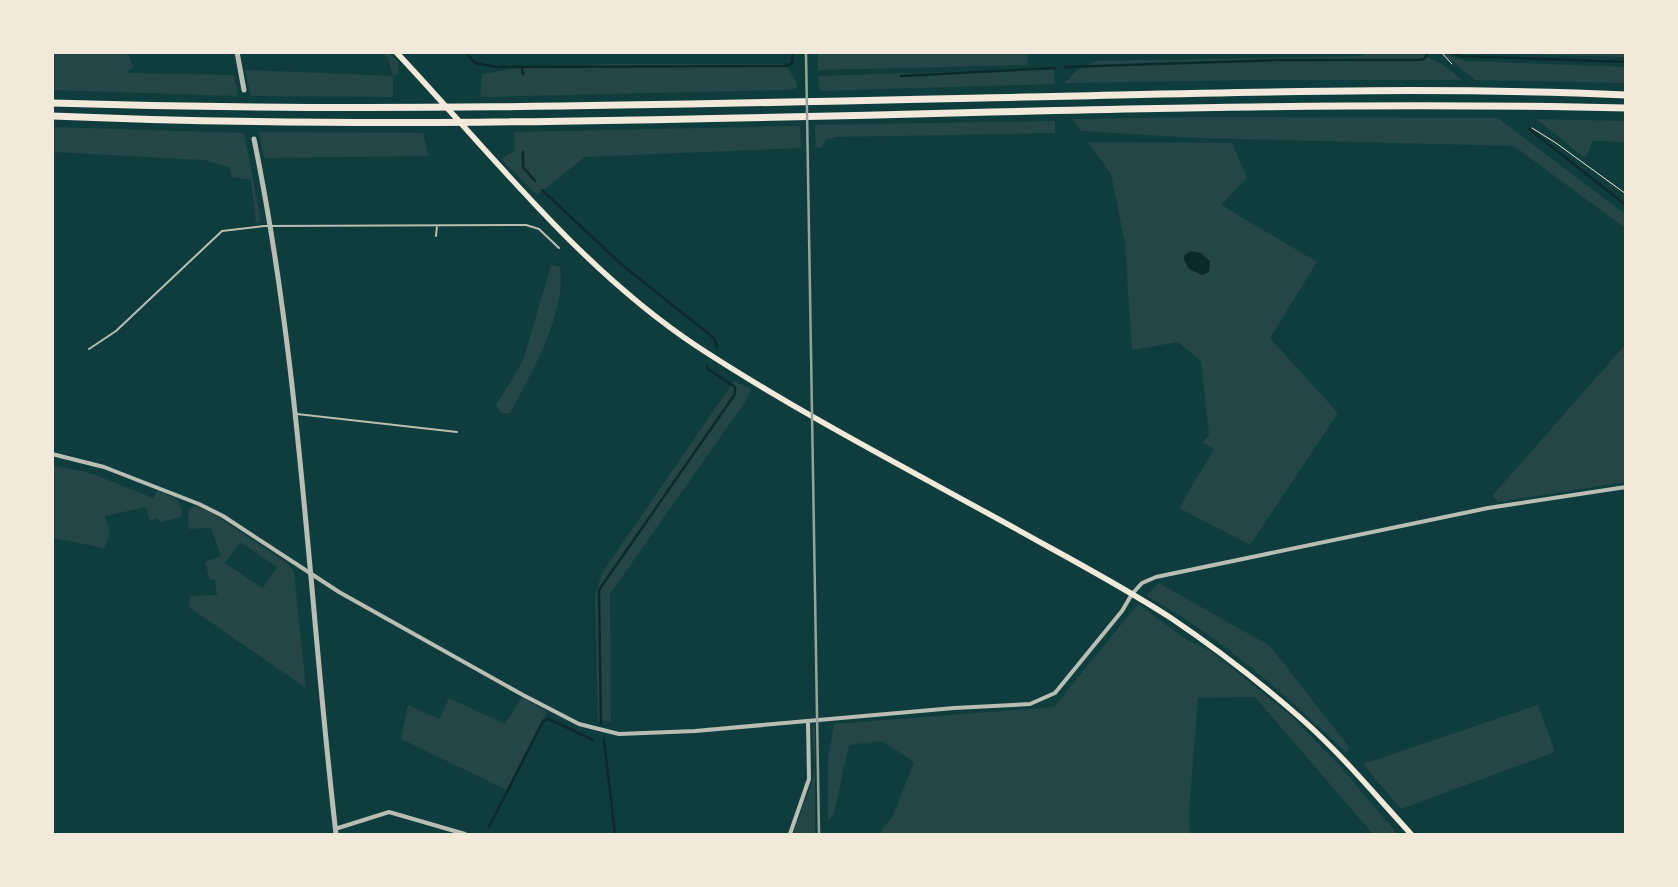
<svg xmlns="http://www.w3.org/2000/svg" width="1678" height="887" viewBox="0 0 1678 887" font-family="'Varela Round',sans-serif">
<rect width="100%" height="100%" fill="#0f3d3e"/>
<path fill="#244646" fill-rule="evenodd" d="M1364,52L1420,53L1445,66L1462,80H1262L1065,83L1077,70L1095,61L1363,56Z
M1625,52V57L1472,53V52Z
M128,53L133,67L126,73L234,75L238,96L53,90V53Z
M383,53H389L399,63L398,74L393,76V97L251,96L245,70L393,76L388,58Z
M818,53V52L1028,53L1027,65L818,70Z
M1442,53L1465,61L1625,67V83L1475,80Z
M614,64H785L796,81L797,88L789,90L480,97L482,74L532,66Z
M1045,69L1054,70L1055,84L820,91L818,76Z
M1200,117L1498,118L1625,214V228L1514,146L1199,138L1081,131L1072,119Z
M1536,119L1625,121V142L1593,141L1585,158Z
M1055,121V133L836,137L826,140L822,147L816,148L815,125Z
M800,126L801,148L585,157L537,195L501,159L515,150L514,132Z
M53,127L244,133L261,221L256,223L251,180L232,177L229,167L204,160L53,152Z
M259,132L423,133L429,156L264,158Z
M1088,142L1232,143L1247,178L1221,205L1317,262L1270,338L1338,413L1250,545L1179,508L1214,449L1202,442L1209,435L1201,361L1178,342L1132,350L1125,244L1111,174Z
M551,265L560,267C567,311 531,375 510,413H501L496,405L523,361Z
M1625,345V482L1498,502L1492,496Z
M734,381L751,389L745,402L610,594L611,722L598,721L595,596L602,573Z
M52,465L93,474L153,498L157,491C172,496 184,499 181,517L160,522L158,518L150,521L146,507L105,516L110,534L104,548L53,538Z
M195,506L214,514L288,564L294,572L306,688L189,607L190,596L217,595L215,579L210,580L205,562L221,556L211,528L189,529L188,510ZM240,542L277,567L263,588L225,563Z
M1159,583L1270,646L1349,747L1347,753C1288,697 1218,634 1146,596Z
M1138,604L1187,640L1211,651L1290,715L1341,767L1397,834H1373L1255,697L1198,698L1189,814L1190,834H881L883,828L892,818L914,762L882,741L849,745L834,814L828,821V758L834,724L1054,707Z
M522,697L547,712L507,790L401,739L408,705L440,719L449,698L505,724Z
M1538,705L1555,752L1401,809L1363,764Z
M812,726H815V834H793L812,782L815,767Z"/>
<path fill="#0a2a2b" d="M1190,251L1201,253L1210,261L1209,272L1202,275L1189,269L1184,260V256Z"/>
<path fill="#0f3d3e" d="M1452,64L1533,127L1527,130L1445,66Z"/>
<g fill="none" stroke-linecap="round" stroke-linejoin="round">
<path stroke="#0a2a2b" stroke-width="2.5" d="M466,52L475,63L497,67L785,66L792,63L793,52
M1446,52L1461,56L1626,62
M522,67L523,74
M1065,67L1277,60H1419L1424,59L1429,52
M901,76L1055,68
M1529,129L1626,205
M523,152V167L535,181
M542,190L622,265L714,338L717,347
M601,724L599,590L735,394V387L708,369L707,365
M604,740L615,834
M489,827L543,721L549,719L593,740"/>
<path stroke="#f1e9da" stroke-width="1" d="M1441,52L1452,64
M1532,128L1556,143L1626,194"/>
<path stroke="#b8beb3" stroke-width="2" d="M436,236L437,226
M89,349L116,331L222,231L264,226L526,225L539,229L559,248
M297,414L457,432"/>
<path stroke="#b8beb3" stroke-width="4" d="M52,454L104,467L199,504L223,516L339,592L523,695L579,724L619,734L695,731L954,708L1030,704L1055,693L1122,611L1132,594L1142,583L1156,577L1488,508L1626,487
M335,829L389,812L465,834
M790,834L809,779L808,722"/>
<path stroke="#b8beb3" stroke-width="5" d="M237,52L244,90
M254,139C301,368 309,602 336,834"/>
<path stroke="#f1e9da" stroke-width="5.5" d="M396,52C492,154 580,269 698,347C810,420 931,481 1047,546C1089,569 1131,592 1171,618C1217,649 1262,684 1304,721C1343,756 1376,796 1411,834"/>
<path stroke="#f1e9da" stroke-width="7" d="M52,103C377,113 701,104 1025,97C1225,93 1426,86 1626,95
M52,116C576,138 1101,96 1626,108"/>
<path stroke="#97a49c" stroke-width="2.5" d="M806,52L819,834"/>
</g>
<rect width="1678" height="887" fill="none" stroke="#f1e9da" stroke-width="108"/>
</svg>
